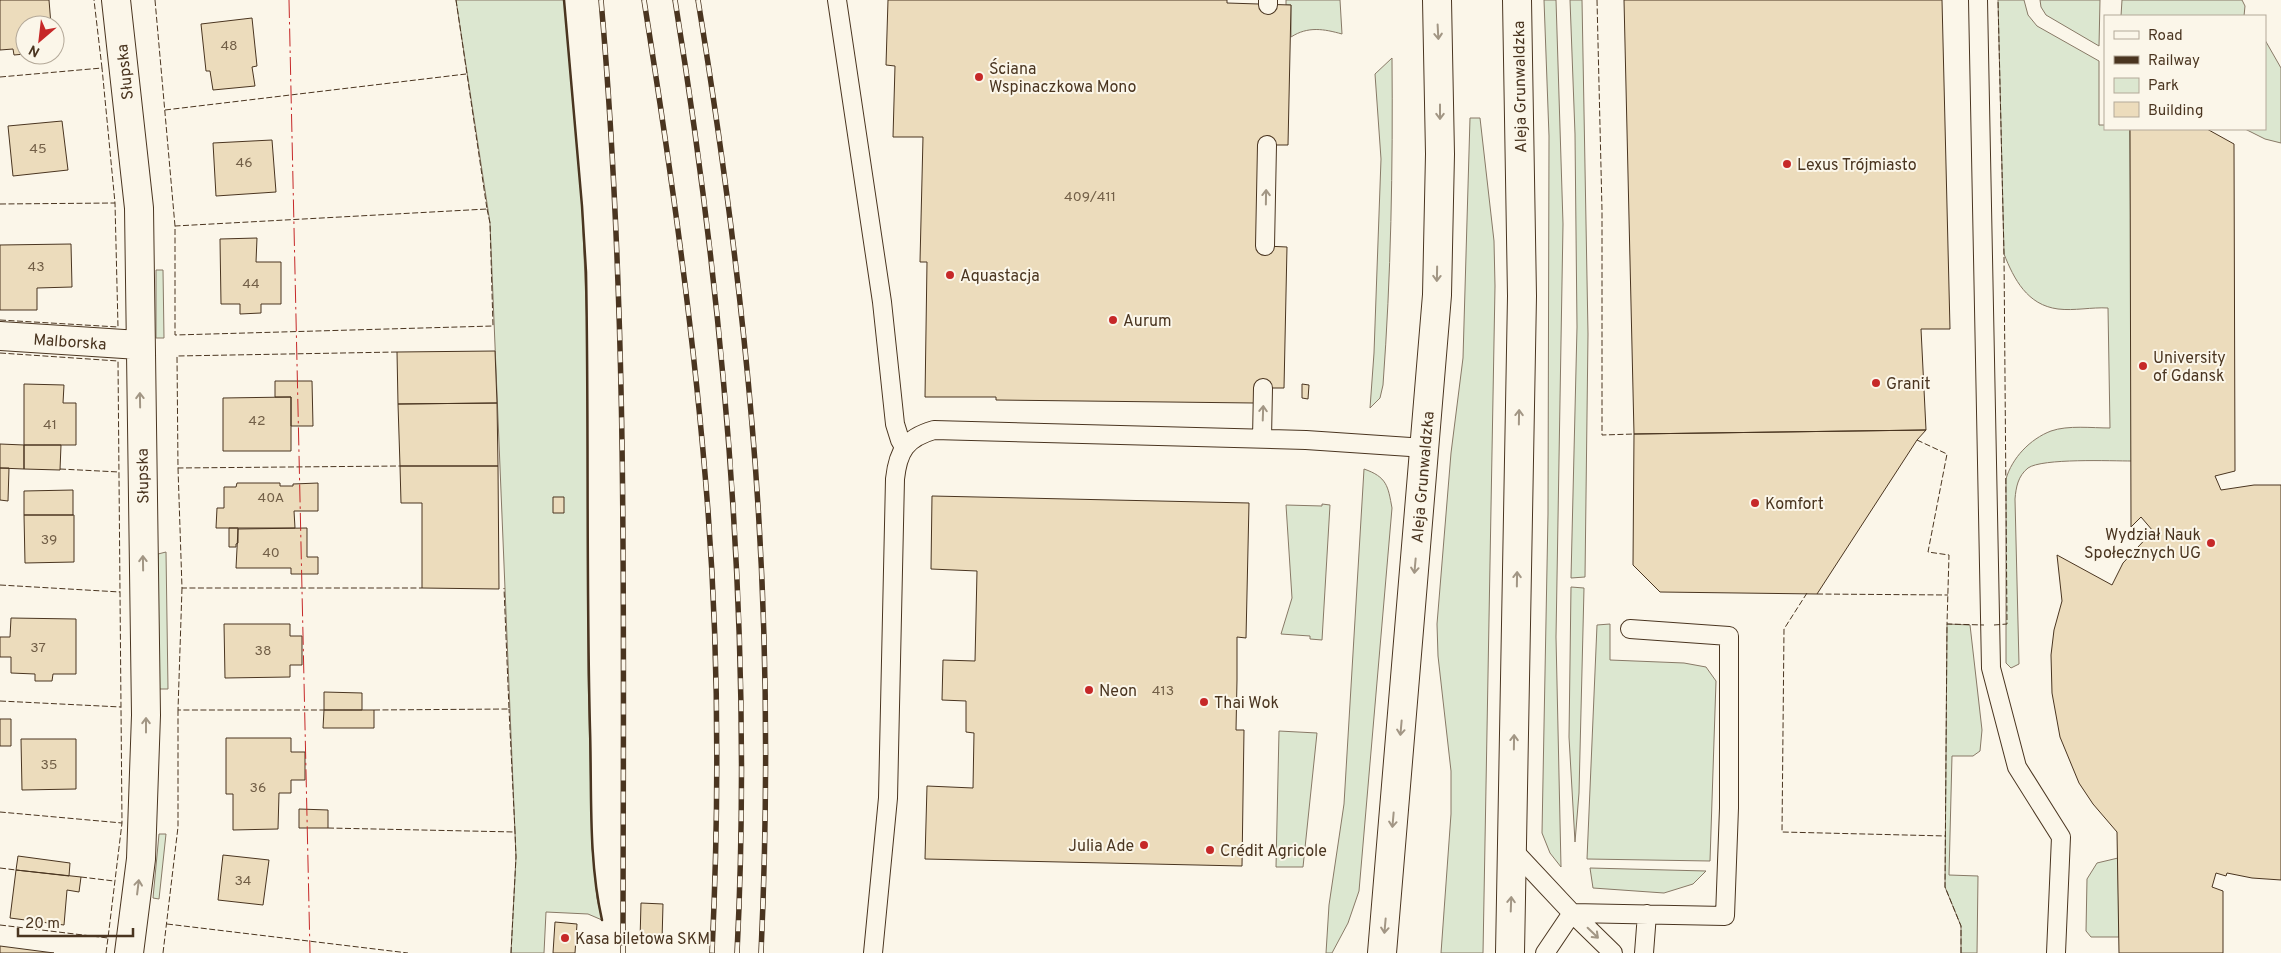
<svg xmlns="http://www.w3.org/2000/svg" width="2281" height="953" viewBox="0 0 2281 953" font-family="Overpass,sans-serif">
<rect width="100%" height="100%" fill="#fbf6e9"/>
<path fill="#dce7d0" stroke="#887966" d="M456,0H564L565,11L582,206L587,329L588,673L592,848L597,898L602,920L588,914L546,912L544,953H511L516,857L490,223Z
M1286,0H1340L1342,34C1324,29 1308,26 1291,37V5H1286Z
M1544,0H1556L1563,224L1556,637L1561,867L1550,853L1542,833L1548,514L1549,136Z
M1570,0H1582L1588,334L1585,577L1571,578L1577,327L1575,134Z
M1998,0H2024L2028,15L2037,26L2099,61V125H2105V129H2130L2132,461C2112,461 2042,458 2028,468C2018,476 2016,487 2015,499L2019,664L2011,668L2006,663V479C2012,458 2030,439 2051,431C2068,425 2092,428 2110,428L2108,308C2092,307 2074,311 2058,309C2027,305 2014,279 2004,254Z
M2040,0H2100L2099,46L2046,15L2041,7Z
M2122,0H2242L2245,6L2244,16H2121Z
M2265,40L2281,68V143L2265,139L2245,129H2265Z
M1392,58C1393,167 1391,276 1383,385L1380,398L1370,408L1374,353L1381,159L1375,74Z
M1470,118H1480L1494,241L1495,286L1483,953H1441L1451,814V771L1438,656L1437,624L1451,453L1463,358Z
M156,270H163L164,338H156Z
M1364,469C1387,477 1388,486 1392,508L1359,891L1348,923L1332,953H1326L1329,905L1344,804Z
M1322,504L1330,505L1322,640L1310,639V636L1281,634L1292,598L1286,505L1322,506Z
M166,552L168,689H159L158,554Z
M1571,587L1584,588L1579,793L1575,842L1569,737Z
M1610,624V660L1684,663L1706,667L1716,681L1710,861L1587,859L1597,625Z
M1947,624L1970,625L1982,730L1980,751L1973,756H1952L1949,875L1978,876L1977,953H1961V926L1945,887Z
M1279,731L1317,733L1303,867H1276Z
M159,834H166L159,899L153,898Z
M2118,858L2119,937H2091L2086,931L2087,879L2097,863Z
M1590,868L1706,871L1693,884L1664,893L1593,888Z"/>
<path fill="#ecdcbc" stroke="#4a3520" d="M0,0H49L51,25H25V54L14,55L13,49L0,50Z
M888,0H1227V3L1291,5L1288,145H1259L1265,246L1287,247L1284,388H1263L1254,403L996,400V397H925L927,262H920L923,137H893L895,66L886,65Z
M1624,0H1942L1950,329H1921L1926,430L1634,434Z
M252,18L257,66L252,67L255,86L213,90L210,71H206L201,24Z
M62,121L68,170L13,176L8,126Z
M2130,129H2207L2234,144L2235,471L2215,476L2221,490L2254,485H2281V880L2252,878L2227,873L2226,876L2216,873L2212,887L2223,891V953H2119L2117,832L2093,804L2079,783L2060,737L2052,693L2051,655L2054,630L2062,601L2057,555L2112,585L2123,563L2153,531L2141,517L2131,527Z
M272,140L276,192L216,196L213,143Z
M257,238L256,262H281V304H261V313L240,314V304H221L220,239Z
M71,244L72,287L37,288V310H0V245Z
M495,351L497,403L398,404L397,352Z
M275,381H312L313,426H291V397H275Z
M24,384L64,385L63,403H76V445H24Z
M1302,384L1309,385L1308,399L1302,398Z
M291,397V451H223V398Z
M497,403L498,466H400L398,404Z
M1926,430L1917,440L1817,594L1660,592L1633,565L1634,434Z
M0,444L24,445V469L0,468Z
M24,445H61L60,470L24,469Z
M400,466H498L499,589L422,588V503H401Z
M0,468H9L8,501L0,500Z
M237,483H280V486H293V484L318,483V511H294L295,528H216L217,508H224V487H236Z
M73,490V515H24V491Z
M932,496L1249,503L1246,638L1237,637V680L1236,730H1244L1242,866L925,859L927,786L973,788L974,733L966,732V701L942,700L943,660L975,661L977,571L931,569Z
M553,497H564V513H553Z
M24,515H74V562L25,563Z
M229,528H238V543L236,544V547H229Z
M307,528V557H318V574H291V568H236L238,529Z
M11,618L76,619V674H53L52,681H35V674L11,673V657H0V637H10Z
M224,624H290V636H302V665H290V677L225,678Z
M324,692L362,693V710H324Z
M324,710H374V728H323Z
M0,719H11V746H0Z
M226,738H291V752H305V780H291V793H279L278,829L233,830V794H226Z
M21,739H76V789L22,790Z
M299,809L328,810V828H299Z
M223,855L269,860L263,905L218,900Z
M18,856L70,863L69,876L16,870Z
M16,870L81,877L79,892L67,890L64,925L10,918Z
M641,903L663,904L662,941L640,940Z
M555,922L577,924L575,953H553Z
M0,946L54,953H0Z"/>
<g fill="none" stroke-linecap="round" stroke-linejoin="round">
<g stroke="#4a3520" stroke-width="20">
<path id="service" d="M837,0L882,302L895,424L900,440L904,447
M1978,0L1991,668L2017,767L2061,837L2056,953
M1268,5V0
M1265,246L1267,145
M1262,438L1263,388
M1513,850L1572,913L1613,953
M1572,913L1725,916L1729,808V636L1630,629
M873,953L888,798L895,479C898,451 906,438 934,430L1306,440L1425,448
M1545,953L1572,913
M1644,953L1647,914"/>
</g>
<g stroke="#4a3520" stroke-width="30">
<path id="minor" d="M116,0L139,208L146,715L141,859L129,953
M0,336L139,345"/>
</g>
<g stroke="#4a3520" stroke-width="30">
<path id="primary" d="M1382,953L1437,295L1440,154L1437,0
M1510,953L1522,296L1517,0"/>
</g>
<use href="#service" stroke="#fbf6e9" stroke-width="18"/>
<use href="#minor" stroke="#fbf6e9" stroke-width="28"/>
<use href="#primary" stroke="#fbf6e9" stroke-width="28"/>
<g stroke="#4a3520" stroke-width="5.5">
<path id="rail" d="M601,0C629,316 623,636 623,953
M644,0C671,170 695,339 708,511C719,658 719,806 712,953
M675,0C726,315 753,634 737,953
M698,0C721,141 740,282 752,424C767,600 769,777 761,953"/>
</g>
<use href="#rail" stroke="#fbf6e9" stroke-width="4" stroke-dasharray="11" stroke-linecap="butt"/>
<path stroke="#4a3520" stroke-width="1" stroke-dasharray="6 2.5" stroke-linecap="butt" d="M155,0L175,226
M456,0L487,209
M1597,0L1602,210V435L1634,434
M0,77L102,68L94,0
M165,110L466,74
M0,204L115,203L102,68
M487,209L490,223L493,326L175,335V226Z
M0,320L118,327L115,203
M397,352L177,356L178,468L400,466
M0,353L118,361L122,823L0,812
M1917,440L1947,454L1928,552L1949,555L1947,624
M178,468L182,588H422
M60,469L119,472
M0,585L120,592
M182,588L178,710H324
M1807,593L1784,629L1782,832L1946,836
M1817,594L1948,595
M1994,625L2007,624L2004,254L1998,0
M0,701L121,707
M374,710L509,709L504,588
M328,828L515,832L509,709
M0,868L16,870
M81,877L114,881
M167,924L408,953
M0,925L108,938L122,823
M106,953L108,938
M163,953L178,827V710
M511,953L516,857L515,832
M1961,953V926L1945,887L1947,624L1984,625"/>
<path stroke="#4a3520" stroke-width="2.5" d="M564,0L582,206L586,272C589,424 586,576 590,729C592,792 588,858 602,920"/>
<path stroke="#c62828" stroke-width="1" stroke-dasharray="18 4 2.5 4" stroke-linecap="butt" d="M289,0L310,953"/>
</g>
<defs><path id="oneway-shaft" d="M-6 0H5M1.5-3L5.5 0L1.5 3" fill="none" stroke-width="1.6" stroke-linecap="round" stroke-linejoin="round" transform="scale(1.25)"/></defs>
<g stroke="#a29684">
<use href="#oneway-shaft" transform="translate(1438 32) rotate(87)"/>
<use href="#oneway-shaft" transform="translate(1440 112) rotate(90)"/>
<use href="#oneway-shaft" transform="translate(1266 197) rotate(-89)"/>
<use href="#oneway-shaft" transform="translate(1437 274) rotate(91)"/>
<use href="#oneway-shaft" transform="translate(140 400) rotate(-91)"/>
<use href="#oneway-shaft" transform="translate(1263 413) rotate(-88)"/>
<use href="#oneway-shaft" transform="translate(1519 417) rotate(-89)"/>
<use href="#oneway-shaft" transform="translate(143 563) rotate(-91)"/>
<use href="#oneway-shaft" transform="translate(1415 566) rotate(95)"/>
<use href="#oneway-shaft" transform="translate(1517 579) rotate(-89)"/>
<use href="#oneway-shaft" transform="translate(146 725) rotate(-90)"/>
<use href="#oneway-shaft" transform="translate(1401 728) rotate(95)"/>
<use href="#oneway-shaft" transform="translate(1514 742) rotate(-89)"/>
<use href="#oneway-shaft" transform="translate(1393 820) rotate(95)"/>
<use href="#oneway-shaft" transform="translate(138 887) rotate(-83)"/>
<use href="#oneway-shaft" transform="translate(1511 904) rotate(-88)"/>
<use href="#oneway-shaft" transform="translate(1385 926) rotate(95)"/>
<use href="#oneway-shaft" transform="translate(1593 933) rotate(44)"/>
</g>
<g fill="#c62828" stroke="#fbf6e9" stroke-width="2">
<circle cx="979" cy="77" r="5"/>
<circle cx="1787" cy="164" r="5"/>
<circle cx="950" cy="275" r="5"/>
<circle cx="1113" cy="320" r="5"/>
<circle cx="2143" cy="366" r="5"/>
<circle cx="1876" cy="383" r="5"/>
<circle cx="1755" cy="503" r="5"/>
<circle cx="2211" cy="543" r="5"/>
<circle cx="1089" cy="690" r="5"/>
<circle cx="1204" cy="702" r="5"/>
<circle cx="1144" cy="845" r="5"/>
<circle cx="1210" cy="850" r="5"/>
<circle cx="565" cy="938" r="5"/>
</g>
<g text-anchor="middle" stroke-width="4" stroke-linejoin="round" paint-order="stroke">
<g font-size="14" fill="#725f47">
<text x="229" y="50">48</text>
<text x="38" y="153">45</text>
<text x="244" y="167">46</text>
<text x="1090" y="201">409/411</text>
<text x="36" y="271">43</text>
<text x="251" y="288">44</text>
<text x="257" y="425">42</text>
<text x="50" y="429">41</text>
<text x="271" y="502">40A</text>
<text x="49" y="544">39</text>
<text x="271" y="557">40</text>
<text x="38" y="652">37</text>
<text x="263" y="655">38</text>
<text x="1163" y="695">413</text>
<text x="49" y="769">35</text>
<text x="258" y="792">36</text>
<text x="243" y="885">34</text>
</g>
<g font-size="16" fill="#4a3520" stroke="#fbf6e9" text-anchor="start">
<text x="989" y="74">Ściana<tspan x="989" dy="18">Wspinaczkowa Mono</tspan></text>
<text x="1797" y="170">Lexus Trójmiasto</text>
<text x="960" y="281">Aquastacja</text>
<text x="1123" y="326">Aurum</text>
<text x="2153" y="363">University<tspan x="2153" dy="18">of Gdansk</tspan></text>
<text x="1886" y="389">Granit</text>
<text x="1765" y="509">Komfort</text>
<text x="2201" y="540" text-anchor="end">Wydział Nauk<tspan x="2201" dy="18">Społecznych UG</tspan></text>
<text x="1099" y="696">Neon</text>
<text x="1214" y="708">Thai Wok</text>
<text x="1134" y="851" text-anchor="end">Julia Ade</text>
<text x="1220" y="856">Crédit Agricole</text>
<text x="575" y="944">Kasa biletowa SKM</text>
</g>
<g font-size="16" fill="#4a3520" stroke="#fbf6e9">
<text transform="translate(124 72) rotate(-96)" y="6">Słupska</text>
<text transform="translate(1519 87) rotate(-91)" y="6">Aleja Grunwaldzka</text>
<text transform="translate(70 341) rotate(4)" y="6">Malborska</text>
<text transform="translate(142 476) rotate(-91)" y="6">Słupska</text>
<text transform="translate(1422 477) rotate(-85)" y="6">Aleja Grunwaldzka</text>
</g>
</g>
<rect x="2104" y="15" width="162" height="115" fill="#fbf6e9" stroke="#b4a999"/>
<rect x="2114" y="31" width="25" height="8" fill="#fbf6e9" stroke="#b4a999"/>
<text x="2148" y="40" font-size="15" fill="#4a3520">Road</text>
<rect x="2114" y="56" width="25" height="8" fill="#4a3520" stroke="#b4a999"/>
<text x="2148" y="65" font-size="15" fill="#4a3520">Railway</text>
<rect x="2114" y="78" width="25" height="15" fill="#dce7d0" stroke="#b4a999"/>
<text x="2148" y="90" font-size="15" fill="#4a3520">Park</text>
<rect x="2114" y="102" width="25" height="15" fill="#ecdcbc" stroke="#b4a999"/>
<text x="2148" y="115" font-size="15" fill="#4a3520">Building</text>
<g transform="translate(40 40) rotate(208)"><circle r="24" fill="#fbf6e9" stroke="#b4a999"/>
<path d="M0-4L9 19L0 12L-9 19Z" fill="#c62828"/>
<text y="-8" font-size="14" font-weight="bold" text-anchor="middle" fill="#4a3520">N</text>
</g>
<path d="M18 928v8h115v-8" fill="none" stroke="#4a3520" stroke-width="2.5"/>
<text x="25" y="928" font-size="15" fill="#4a3520" stroke="#fbf6e9" stroke-width="4" paint-order="stroke">20 m</text>
</svg>
